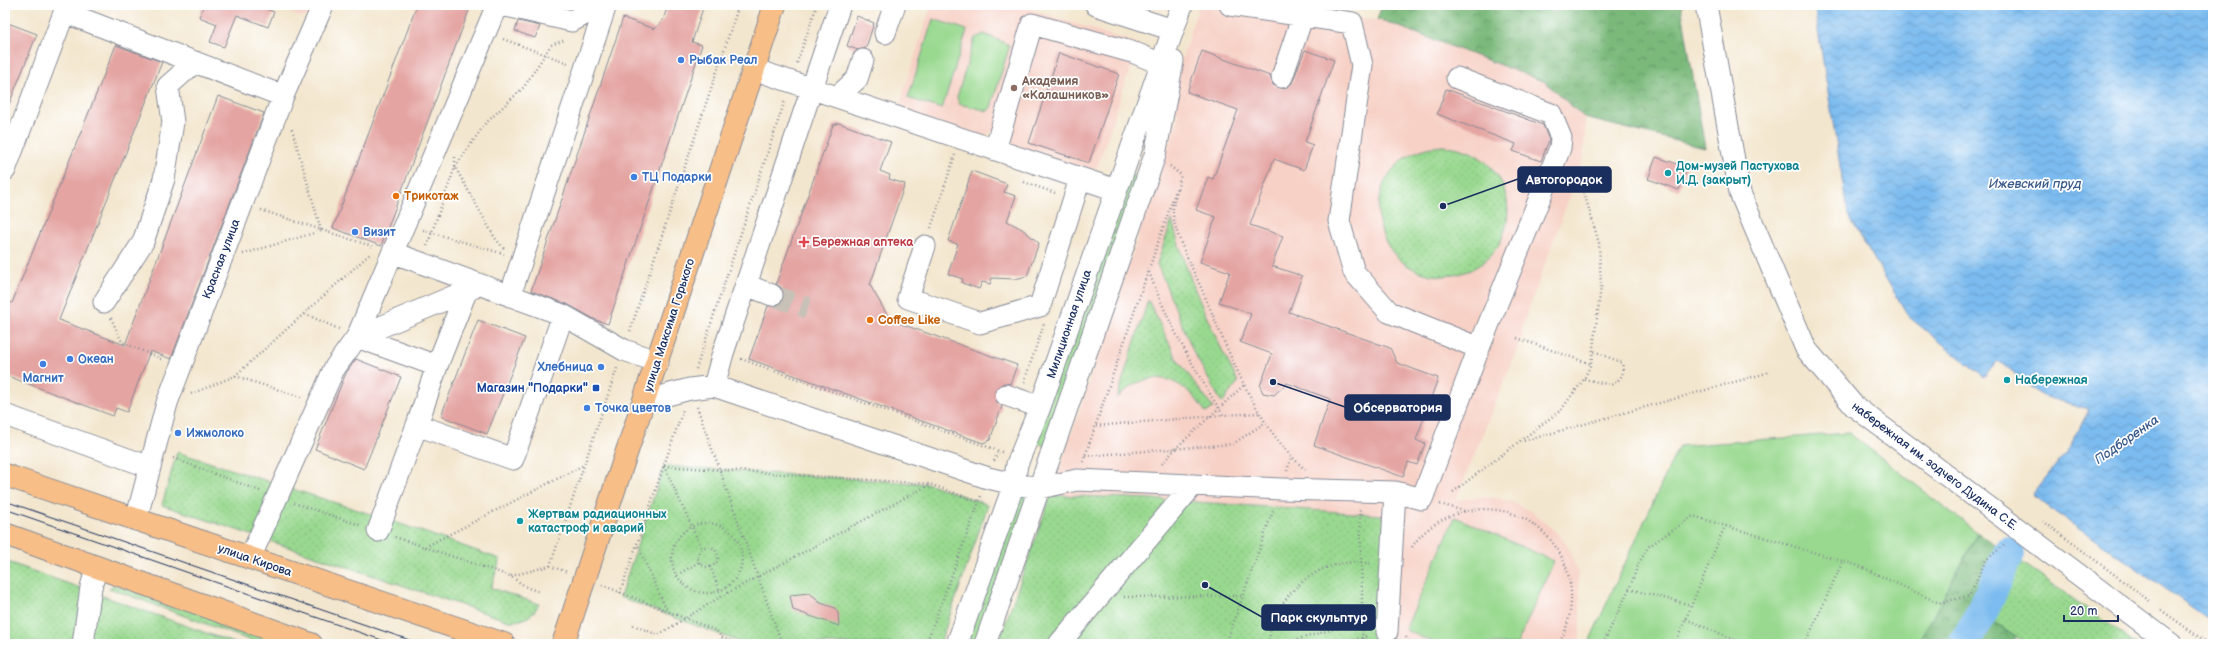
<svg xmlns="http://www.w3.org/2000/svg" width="2218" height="649" viewBox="0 0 2218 649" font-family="'Balsamiq Sans',sans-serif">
<defs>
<pattern id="green-dots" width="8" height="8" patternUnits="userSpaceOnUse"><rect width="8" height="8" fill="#99d98f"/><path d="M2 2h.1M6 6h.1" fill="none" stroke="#83bb7e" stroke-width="1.8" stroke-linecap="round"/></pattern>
<pattern id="forest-crowns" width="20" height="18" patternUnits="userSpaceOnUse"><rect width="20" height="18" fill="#7ab97a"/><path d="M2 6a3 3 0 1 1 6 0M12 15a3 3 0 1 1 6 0" fill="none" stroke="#639767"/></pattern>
<pattern id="water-waves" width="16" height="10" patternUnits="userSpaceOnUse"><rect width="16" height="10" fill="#7bbbef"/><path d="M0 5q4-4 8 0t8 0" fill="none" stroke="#6498c5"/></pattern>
</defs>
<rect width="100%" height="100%" fill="#fff"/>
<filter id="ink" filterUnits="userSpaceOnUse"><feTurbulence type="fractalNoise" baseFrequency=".025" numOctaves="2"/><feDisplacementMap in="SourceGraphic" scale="8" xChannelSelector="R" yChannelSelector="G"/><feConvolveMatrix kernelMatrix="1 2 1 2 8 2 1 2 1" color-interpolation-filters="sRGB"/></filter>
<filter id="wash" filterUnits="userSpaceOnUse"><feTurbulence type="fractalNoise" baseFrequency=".012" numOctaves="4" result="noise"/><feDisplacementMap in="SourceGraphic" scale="16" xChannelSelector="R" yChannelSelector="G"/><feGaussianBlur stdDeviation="0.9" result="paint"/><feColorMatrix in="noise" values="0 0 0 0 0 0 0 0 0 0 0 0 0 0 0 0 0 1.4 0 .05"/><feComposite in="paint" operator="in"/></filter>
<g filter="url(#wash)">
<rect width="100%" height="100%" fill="#f3e6ce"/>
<path fill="#f7d1c6" d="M270,5H320L318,12L301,17Z
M931,5H1017L1138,44L1097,168L1087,173L1016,149L1008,136L993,131L982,138L898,109Z
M1199,5H1257L1384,21L1545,82L1585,118L1584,157L1522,327V337L1456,500L1482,497L1497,498L1512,502L1531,511L1560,535L1570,551L1578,574L1580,596V644H1392L1390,639L1381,515L1153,499L1051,495L1179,114L1166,109Z"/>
<path fill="url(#green-dots)" stroke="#5a8476" d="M1378 211a65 65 0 1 1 130 0a65 65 0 1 1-130 0Z
M1128,174L1142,179L1048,447L1034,442Z
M1172,220C1186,276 1212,331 1238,382L1222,403L1194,353L1157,264Z
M1148,300L1177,359L1213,408L1206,413C1183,376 1150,365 1117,398Z
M177,452L389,520L500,559L491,588L539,604C531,618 524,621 509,621L162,505Z
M664,466L930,484L988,505L940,644H745L620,597Z
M1015,492L1030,498L979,644H962Z
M1051,495L1153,499L1381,515L1392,530L1390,639L1392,644H998Z
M2009,553L2136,644H2027L1981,614Z
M5,561L237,644H5Z
M114,585L294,644H260L109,588Z"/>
<path fill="url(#forest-crowns)" stroke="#4a746c" d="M1382,5H1681L1705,148L1585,118L1545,82L1384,21L1377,20Z
M1978,533L2009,553L1981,614L2016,636L2010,644H1918Z"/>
<path fill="#99d98f" stroke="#5a8476" d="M933,19L967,30L942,109L908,98Z
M984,34L1009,45V48L991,107L988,111L959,104L957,97L975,38Z
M1849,433L1978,533L1918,644H1588L1679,446Z
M1455,517L1554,561L1517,644H1437L1405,630Z"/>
<path fill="url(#water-waves)" stroke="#4b75a6" d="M1814,5H2213V622L2032,495L2071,446L2089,409L2042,396L1997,360L1984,377L1909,317L1848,215Z"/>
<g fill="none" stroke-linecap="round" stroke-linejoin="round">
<path stroke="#7bbbef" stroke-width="32" d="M1964,644L1981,614L2009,553"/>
</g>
<g id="blocks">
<path fill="#e4a4a2" d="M204,5H257L274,12L268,27L237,15L224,47L210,42L217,24L199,17Z
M417,5H471L381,246L333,228Z
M668,5H704L692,42L702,45L608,324L596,320L567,304L531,291L623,18L655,29L663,20Z
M857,16L874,23L866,48L858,50L847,46Z
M518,21L540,26L535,38L515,31Z
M8,23L37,34L6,112L5,31Z
M116,45L162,62L59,320L125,345L218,96L264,113L171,359L150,351L127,412L116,408L113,416L5,375V300L12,303Z
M1305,50L1334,60L1305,142L1313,145L1304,170L1274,159L1250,225L1283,236L1272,266L1302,276L1289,312L1390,348L1397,363L1438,378L1416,440L1425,444L1417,465L1408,462L1403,477L1314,445L1330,399L1287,383L1274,395L1263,393L1260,386L1272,354L1240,342L1251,314L1219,302L1230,272L1200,262L1216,217L1196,210L1208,177L1213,179L1238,110L1187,92L1202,51L1270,76L1273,85L1284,89L1292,83Z
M1059,53L1119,74L1089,163L1029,143Z
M1446,89L1543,125L1549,140L1541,161L1513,151L1516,144L1437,114Z
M839,123L891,142L880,171L890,175L889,179L905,184L870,285L890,320L1017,365L1010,384L1004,383L999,386L995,391L997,402L1002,406L990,440L983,443L749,359L768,306L779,305L783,299L782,288L776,284L833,125Z
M1656,157L1687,167L1679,190L1648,179Z
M972,171L1007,184L1004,192L1016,196L1007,221L1022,229L1039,243L1027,276L1015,279L992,278L990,284L982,282L979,289L962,283L963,279L948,274L958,244L948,241Z
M478,320L525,338L487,434L441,416Z
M356,359L401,377L364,469L315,449L346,373Z
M809,593L816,598L818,602L835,608L838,613L839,626L793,610L790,595Z"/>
</g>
</g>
<g filter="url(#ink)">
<use href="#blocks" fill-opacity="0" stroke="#878a96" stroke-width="1"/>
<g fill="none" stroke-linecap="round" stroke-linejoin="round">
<path stroke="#c8c1b8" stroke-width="21" stroke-dasharray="21 10" stroke-linecap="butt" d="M772,295L808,308"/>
<g stroke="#878a96" stroke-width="23">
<path id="minor" d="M502,5L572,21L602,5
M1096,5L1173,30
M1706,5L1740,193L1806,349L1854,406L2171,644
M64,12L283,96
M885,33L895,5
M753,69L1116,190
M1282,77L1303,15
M1457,78L1551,114L1561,138L1560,148L1479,348
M837,97L857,79L863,60
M995,150L1032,24L1135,53L1161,64
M5,170L67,5
M925,246L908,298L980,323L1040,306L1080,179
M394,253L563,315L624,350L658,362
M746,285L772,295
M466,292L437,366L417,425L513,459L563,315
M510,296L606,5
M104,302L143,242L164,179L173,122L168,86L195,62
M357,337L473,288
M357,337L437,366
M714,386L723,353L840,5
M1006,395L1040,407
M644,401L690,389L714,386L988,478L1014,484L1040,488L1077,480L1281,489L1395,492L1422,499L1479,348L1389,312L1354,272L1339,221L1362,65L1352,23L1230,5
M5,415L150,467
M136,520L167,403L283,96L323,5
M378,531L417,425
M250,558L334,369L357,337L497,5
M1387,632L1395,492
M83,644L91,587L97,567
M957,644L1014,484L1017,464L1040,407L1182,5
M985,644L1155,155L1173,61
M1059,644L1193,485"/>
</g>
<g stroke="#878a96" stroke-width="24">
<path id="major" d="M5,475L504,644
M5,534L311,644
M563,644L775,5"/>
</g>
<path stroke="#878a96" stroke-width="2.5" stroke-dasharray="1 3" stroke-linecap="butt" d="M503,39L568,63
M797,63L817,5
M292,129L321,230
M455,157V167L495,238L505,250
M1170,166L1181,175C1179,186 1172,202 1173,213C1176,240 1192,266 1202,290C1227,347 1257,430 1306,470
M1024,182L1055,193
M261,210L374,247
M931,228L955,155
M423,230L504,254
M427,246L455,167L485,124L524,87L551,45L565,40
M243,254L321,231
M1149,272C1168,323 1194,369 1223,415L1259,413
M305,314L339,329
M111,318L122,342L163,360
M630,331L739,5
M1517,338L1591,364
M741,359L1002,452
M696,369L785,100
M235,376L371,253
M1584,379L1611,385C1621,379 1625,375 1622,363L1594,351
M1024,382L1044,324
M191,394L235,376L301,397
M697,407L782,644
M1096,426L1223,415
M1524,441L1770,372
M1085,456L1233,444L1266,422
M173,458L260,491
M994,461L998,451
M1083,462L1177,187
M1162,464L1175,449L1245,384
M664,466L930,484L979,502L981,496
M664,466L702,549
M1287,471L1291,458
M1453,492L1561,410L1584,379L1591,364L1601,287L1599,243L1585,196L1572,171
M294,503L360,525
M1440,504L1464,511
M1360,510L1363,644
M2043,521L2151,602
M672 558a35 35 0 1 1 70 0a35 35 0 1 1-70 0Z
M395,537L510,576L528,588L540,592
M638,546L667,611
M425,547L584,465
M1412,547C1420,534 1434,523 1448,517C1530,483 1600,567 1559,644
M698 557a10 10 0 1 1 20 0a10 10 0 1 1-20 0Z
M550,566L617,368
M710,566L720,591
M677,575L699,562
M511,576L550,566L567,572
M602,585L717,631L721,637L737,644
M1629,589L1691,605
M620,593L683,410
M1124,597L1243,596
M2161,610L2209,644
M1686,619L1744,644
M633,625L658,635L722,596L929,485
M1406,637L1410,644
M926,644L979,502
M1226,644L1274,508
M1269,644C1269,632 1273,623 1278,612C1296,577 1333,556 1372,564
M1282,644L1368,619
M1338,644L1368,636
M1603,644L1629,589L1639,563L1648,547L1693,516L1859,566L1939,603L1969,596L1986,560L2004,545L2006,547
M1675,644L1725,526
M1805,644L1843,561"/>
<use href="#minor" stroke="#fff" stroke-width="21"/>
<use href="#major" stroke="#f7be87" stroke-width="22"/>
<path stroke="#1b2f5e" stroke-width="1" d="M5,501L421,644
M5,509L393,644"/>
</g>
</g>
<g fill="#3f7fe0" stroke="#fff" stroke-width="1.5">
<circle cx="681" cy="60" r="4"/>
<circle cx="634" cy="177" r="4"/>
<circle cx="355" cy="232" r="4"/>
<circle cx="70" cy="359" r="4"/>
<circle cx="43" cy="364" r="4"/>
<circle cx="601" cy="367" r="4"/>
<circle cx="587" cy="408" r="4"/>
<circle cx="178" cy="433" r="4"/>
</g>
<circle fill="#8d6e63" stroke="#fff" stroke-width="1.5" cx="1014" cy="88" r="4"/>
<g fill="#0f9aa8" stroke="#fff" stroke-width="1.5">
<circle cx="1668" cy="173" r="4"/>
<circle cx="2007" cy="380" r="4"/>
<circle cx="520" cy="521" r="4"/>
</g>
<g fill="#e8710a" stroke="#fff" stroke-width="1.5">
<circle cx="396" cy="196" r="4"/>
<circle cx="870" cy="320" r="4"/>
</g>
<path fill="#e0444e" stroke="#fff" stroke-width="1.5" d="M802 236h4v4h4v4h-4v4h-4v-4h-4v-4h4z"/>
<rect fill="#1a4fb4" stroke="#fff" stroke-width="1.5" x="592" y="384" width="8" height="8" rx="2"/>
<g text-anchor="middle" stroke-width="3.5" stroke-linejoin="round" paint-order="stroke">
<g font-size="12" font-weight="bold" fill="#366cbe" stroke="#fff" text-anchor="start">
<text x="689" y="64">Рыбак Реал</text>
<text x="642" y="181">ТЦ Подарки</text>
<text x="363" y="236">Визит</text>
<text x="78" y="363">Океан</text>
<text x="593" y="371" text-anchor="end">Хлебница</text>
<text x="43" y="382" text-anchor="middle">Магнит</text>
<text x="595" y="412">Точка цветов</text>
<text x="186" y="437">Ижмолоко</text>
</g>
<g font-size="12" font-weight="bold" fill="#785e54" stroke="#fff" text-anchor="start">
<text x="1022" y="85">Академия<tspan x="1022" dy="14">«Калашников»</tspan></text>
</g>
<g font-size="12" font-weight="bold" fill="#0d838f" stroke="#fff" text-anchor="start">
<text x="1676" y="170">Дом-музей Пастухова<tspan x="1676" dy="14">И.Д. (закрыт)</tspan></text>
<text x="2015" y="384">Набережная</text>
<text x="528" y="518">Жертвам радиационных<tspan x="528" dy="14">катастроф и аварий</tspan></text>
</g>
<g font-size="12" font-weight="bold" fill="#c56008" stroke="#fff" text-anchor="start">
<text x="404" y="200">Трикотаж</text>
<text x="878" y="324">Coffee Like</text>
</g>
<g font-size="12" font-weight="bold" fill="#be3a42" stroke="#fff" text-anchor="start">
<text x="812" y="246">Бережная аптека</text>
</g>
<g font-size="12" fill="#1b2f5e" stroke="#fff">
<text transform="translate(221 259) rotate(-69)" y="4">Красная улица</text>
<text transform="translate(1069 324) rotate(-71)" y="4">Милиционная улица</text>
<text transform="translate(669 325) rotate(-72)" y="4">улица Максима Горького</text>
<text transform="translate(1935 466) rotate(37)" y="4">набережная им. зодчего Дудина С.Е.</text>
<text transform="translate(255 560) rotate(19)" y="4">улица Кирова</text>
</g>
<g font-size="12" font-weight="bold" fill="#164399" stroke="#fff" text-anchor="end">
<text x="588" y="392">Магазин "Подарки"</text>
</g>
<g font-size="13" font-style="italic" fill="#38598a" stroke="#fff">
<text x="2035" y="188">Ижевский пруд</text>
<text transform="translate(2126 439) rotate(-35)" y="5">Подборенка</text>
</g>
</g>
<path fill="none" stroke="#1b2f5e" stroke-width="1.5" d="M1443 206L1518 179M1273 382L1345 407M1205 585L1262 617"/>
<g fill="#1b2f5e" stroke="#fff" stroke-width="1.5">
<circle cx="1443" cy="206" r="4"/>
<circle cx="1273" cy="382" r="4"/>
<circle cx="1205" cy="585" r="4"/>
</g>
<g fill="#1b2f5e" stroke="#1b2f5e" stroke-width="1.5">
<rect x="1518" y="167" width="93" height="25" rx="4"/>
<rect x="1345" y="395" width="105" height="25" rx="4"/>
<rect x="1262" y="605" width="113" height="25" rx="4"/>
</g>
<g font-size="13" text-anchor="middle" font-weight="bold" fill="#fff">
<text x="1564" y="184">Автогородок</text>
<text x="1398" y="412">Обсерватория</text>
<text x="1319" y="622">Парк скульптур</text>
</g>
<rect width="2218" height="649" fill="none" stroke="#fff" stroke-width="20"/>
<path d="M2064 615v6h54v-6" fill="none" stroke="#1b2f5e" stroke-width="2"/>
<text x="2070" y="615" font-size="12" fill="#1b2f5e" stroke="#ffffff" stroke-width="3" paint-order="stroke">20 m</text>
</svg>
